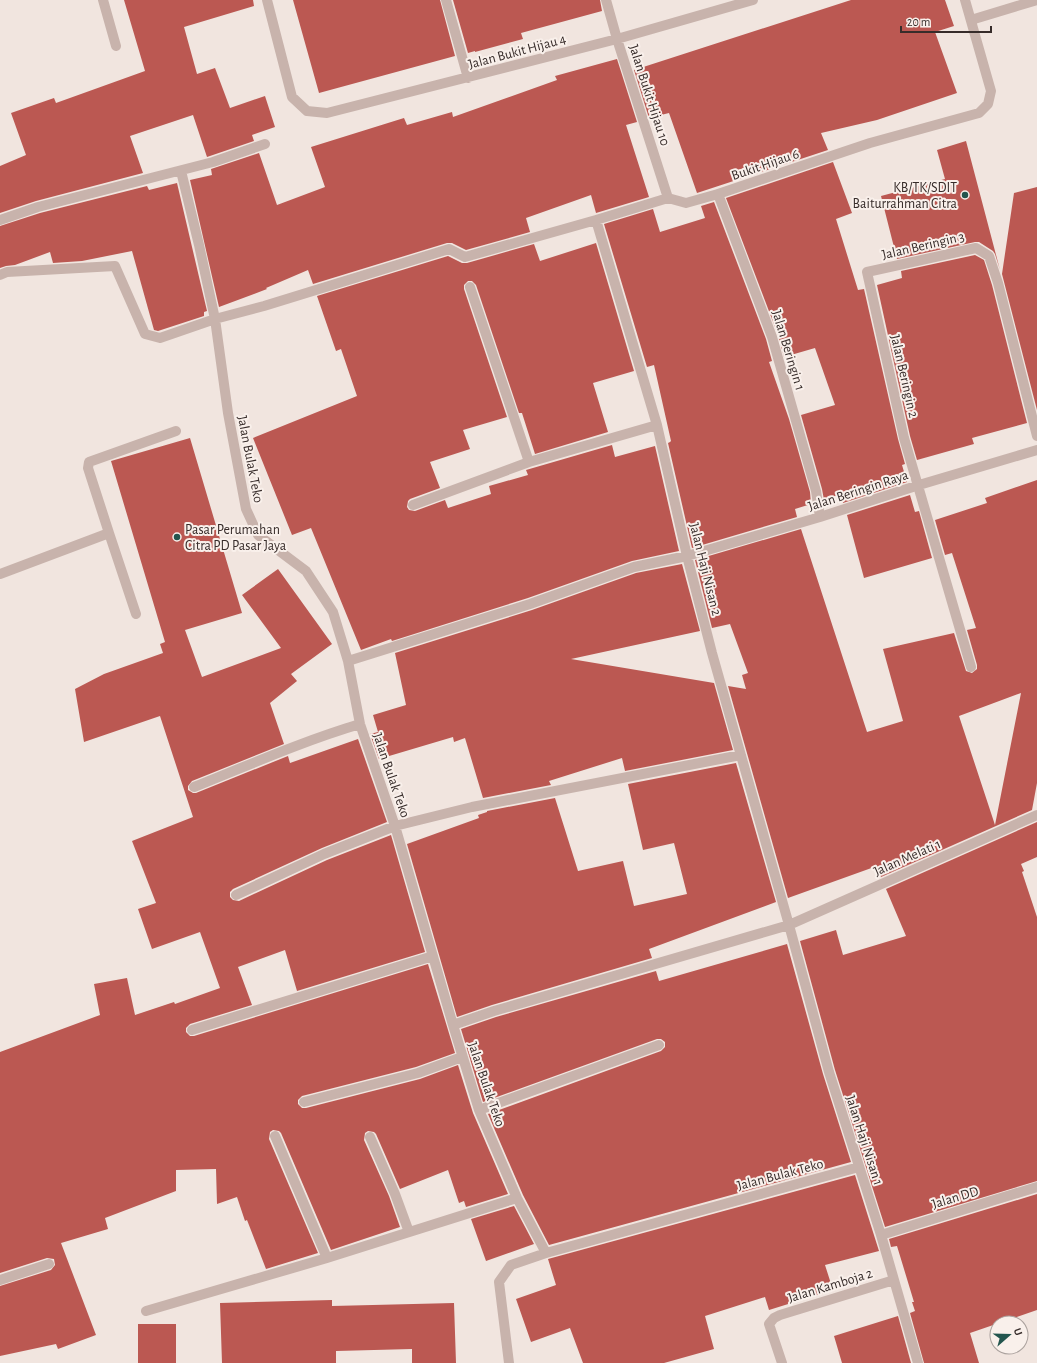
<svg xmlns="http://www.w3.org/2000/svg" width="1037" height="1363" viewBox="0 0 1037 1363" font-family="'Alegreya Sans',sans-serif">
<rect width="100%" height="100%" fill="#f1e5df"/>
<path fill="#bb5852" fill-rule="evenodd" d="M124,0H253L254,6L184,27L197,74L215,68L230,108L265,96L275,127L252,135L254,141L207,157L193,115L130,136L143,173L36,201L0,213V166L26,155L11,113L54,98L56,103L145,71Z
M293,0H440L455,56L319,93Z
M453,0H600L602,11L521,33L523,39L475,52V51L468,53Z
M851,0H945L954,26L935,32L957,93L877,120L821,133L828,150L697,193L669,113L649,118L634,70Z
M617,59L637,122L626,125L649,197L596,213L591,195L526,218L530,232L466,250L452,243H447L313,284L308,270L266,288L267,289L219,307L190,180L212,175L211,169L259,153L277,205L325,187L311,147L404,118L407,125L452,112L453,117L557,80L555,76Z
M966,141L1000,270L995,254L993,251L979,242H975L897,259L881,196L945,179L937,150Z
M833,162L852,213L836,219L858,290L864,289L898,439L905,464L902,465L907,482L843,503L841,494L824,500L822,489L801,415L835,405L815,348L784,357L778,335L726,198Z
M177,183L207,311L204,312V316L158,331L154,330L132,251L82,261L53,263L50,252L15,265L6,266L0,268V226L40,213L147,186L149,190Z
M1037,187V410L1002,274L1014,193Z
M714,202L766,339L772,361L769,362L789,419L810,492L811,504L795,509L797,517L692,548L668,443L670,442L671,441L654,365L647,367L604,224L653,209L660,232L705,218L701,206Z
M596,243L634,371L593,383L608,432L535,454L522,413H519L476,285L472,281H468L464,285V289L507,417L463,430L470,449L430,462L440,488L410,499L408,501L407,507L409,510L415,511L445,500L448,508L491,494L489,486L528,475L526,470L612,445L615,457L655,446L679,551L632,561L528,598L392,641L391,639L361,650L311,528L292,535L253,438L357,396L341,349L336,351L317,296L448,256L462,263H467L534,244L540,261Z
M975,255L984,260L992,285L1027,423L972,438L974,444L917,460L910,436L877,285L902,278L901,271Z
M190,438L242,613L185,630L202,677L281,648L242,595L278,569L332,644L291,674L297,681L270,703L284,744L192,781L188,786V790L193,793H196L288,756L290,763L358,739L387,822L322,848L233,889L230,892V897L233,900L239,901L327,860L391,835L425,952L297,991L285,950L238,967L252,1005L190,1024L186,1028V1032L190,1036H194L428,964L455,1053L416,1067L302,1096L298,1100V1104L302,1108H306L420,1079L458,1065L473,1113L508,1194L466,1207L464,1201L459,1203L448,1170L400,1189L376,1134L374,1132L368,1131L365,1133L364,1140L389,1196L400,1227L331,1250L281,1133L279,1131L273,1130L270,1132L269,1139L318,1253L266,1269L247,1220L245,1221L237,1197L217,1204L216,1169L176,1170V1191L105,1218L108,1229L61,1243L96,1335L58,1349L56,1344L0,1356V1286L51,1270L55,1265L54,1259L47,1258L0,1273V1052L100,1015L94,984L127,978L135,1015L174,1002L175,1004L220,988L200,932L152,949L138,909L156,903L132,841L193,817L160,716L84,742L75,689L104,674L163,653L160,644L165,642L111,461Z
M1037,480V783L1032,810L881,877L877,866L788,898L728,686L746,689L742,675L748,673L730,624L712,628L695,560L801,529L867,732L903,721L883,649L954,633L966,671L972,673L977,669V665L967,630L976,628L952,553L945,555L935,520L987,503L985,498ZM1021,693L995,825L959,716Z
M910,495L915,512L919,511L932,558L864,578L847,515Z
M682,564L700,631L571,659L714,683L733,750L625,771L622,758L549,781L551,785L483,798L465,738L454,742L453,737L379,759L370,734L378,732L373,715L406,705L395,653L532,610L636,573Z
M736,763L776,902L649,949L652,958L492,1005L457,1017L407,844L479,818L478,815L487,812V811L555,798L578,871L623,861L634,906L687,894L674,843L643,850L628,784Z
M1037,822V857L1021,864L1024,871L1022,872L1037,917V1181L885,1227L835,1070L800,941L836,930L843,955L906,936L886,889Z
M787,944L823,1074L851,1162L549,1245L523,1195L488,1114L661,1051L665,1047V1042L661,1039H657L483,1102L461,1029L496,1017L656,971L659,981Z
M855,1175L879,1251L825,1265L833,1290L769,1310L765,1297L705,1316L714,1349L664,1363H583L570,1328L531,1342L516,1299L556,1285L548,1259Z
M1037,1194V1310L970,1333L979,1363H924L910,1313L915,1311L912,1302H914L897,1246L891,1247L889,1239Z
M514,1206L534,1244L486,1261L471,1219Z
M332,1300V1306L454,1303L456,1363H412V1349L336,1351V1363H222L220,1303Z
M898,1316L911,1363H842L834,1336Z
M138,1324H176V1363H138Z"/>
<g fill="none" stroke-linecap="round" stroke-linejoin="round">
<path stroke="#c8b3ac" stroke-width="10" d="M109,533L136,614
M0,574L109,533L88,468L89,462L176,431"/>
<path stroke="#c8b3ac" stroke-width="10" d="M103,0L116,46
M267,0L292,97L307,111L327,113L617,39L753,0
M446,0L468,78
M606,0L617,39L668,198
M971,20L1037,0
M181,171L199,245L215,319L228,413L246,509L258,535L306,571L333,612L348,661L360,724L395,826L453,1025L479,1110L517,1198L546,1253L511,1265L499,1282L509,1363
M718,194L772,337L816,491L820,517
M0,220L38,207L213,162L265,144
M596,220L657,425L687,556L712,653L789,925L829,1072L881,1235L918,1363
M0,275L7,272L115,266L145,334L160,338L215,319L264,306L449,249L465,257L596,220L668,198L686,203L718,194L870,143L979,113L988,104L991,91L965,0
M470,287L529,462L657,425
M413,505L529,462
M348,661L530,604L634,567L687,556L820,517L919,485L1037,450
M971,667L904,438L867,272L976,248L989,256L998,283L1037,436
M194,787C249,765 303,741 360,724
M236,895L324,854L395,826L472,807L741,755
M453,1025L494,1011L789,925L1037,815
M192,1030L433,956
M304,1102L418,1073L462,1057
M479,1110L659,1045
M275,1136L327,1258
M370,1137L395,1194L409,1232
M881,1235L1037,1187
M546,1253L859,1167
M0,1280L49,1264
M146,1311L327,1258L517,1198
M782,1363L769,1324L774,1318L780,1315L894,1280"/>
</g>
<g fill="#23554e" stroke="#f9f0eb" stroke-width="1.5">
<circle cx="965" cy="195" r="4"/>
<circle cx="177" cy="537" r="4"/>
</g>
<g text-anchor="middle" stroke-width="4" stroke-linejoin="round" paint-order="stroke">
<g font-size="14" fill="#372c2a" stroke="#f9f0eb">
<text transform="translate(517 51) rotate(-15)" y="5">Jalan Bukit Hijau 4</text>
<text transform="translate(650 95) rotate(72)" y="5">Jalan Bukit Hijau 10</text>
<text transform="translate(765 164) rotate(-19)" y="5">Bukit Hijau 6</text>
<text transform="translate(923 245) rotate(-13)" y="5">Jalan Beringin 3</text>
<text transform="translate(789 350) rotate(73)" y="5">Jalan Beringin 1</text>
<text transform="translate(905 376) rotate(77)" y="5">Jalan Beringin 2</text>
<text transform="translate(251 459) rotate(79)" y="5">Jalan Bulak Teko</text>
<text transform="translate(858 490) rotate(-18)" y="5">Jalan Beringin Raya</text>
<text transform="translate(706 569) rotate(76)" y="5">Jalan Haji Nisan 2</text>
<text transform="translate(392 775) rotate(71)" y="5">Jalan Bulak Teko</text>
<text transform="translate(907 857) rotate(-24)" y="5">Jalan Melati 1</text>
<text transform="translate(487 1084) rotate(71)" y="5">Jalan Bulak Teko</text>
<text transform="translate(865 1140) rotate(72)" y="5">Jalan Haji Nisan 1</text>
<text transform="translate(780 1174) rotate(-15)" y="5">Jalan Bulak Teko</text>
<text transform="translate(955 1197) rotate(-17)" y="5">Jalan DD</text>
<text transform="translate(830 1285) rotate(-17)" y="5">Jalan Kamboja 2</text>
</g>
<g font-size="14" fill="#372c2a" stroke="#f9f0eb" text-anchor="end">
<text x="957" y="192">KB/TK/SDIT<tspan x="957" dy="16">Baiturrahman Citra</tspan></text>
<text x="185" y="534" text-anchor="start">Pasar Perumahan<tspan x="185" dy="16">Citra PD Pasar Jaya</tspan></text>
</g>
</g>
<g transform="translate(1009 1335) rotate(70)"><circle r="19" fill="#f9f0eb" stroke="#aba29e"/>
<path d="M0-3L7 15L0 10L-7 15Z" fill="#23554e"/>
<text y="-6" font-size="11" font-weight="bold" text-anchor="middle" fill="#372c2a">U</text>
</g>
<path d="M901 26v6h90v-6" fill="none" stroke="#372c2a" stroke-width="2"/>
<text x="907" y="26" font-size="12" fill="#372c2a" stroke="#f9f0eb" stroke-width="3" paint-order="stroke">20 m</text>
</svg>
